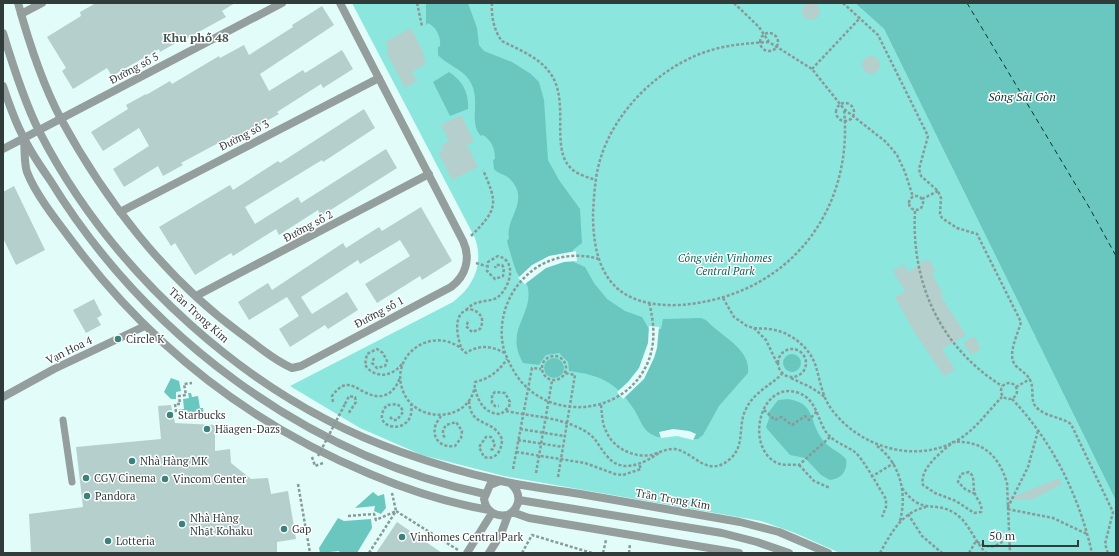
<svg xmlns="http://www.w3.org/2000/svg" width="1119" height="556" viewBox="0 0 1119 556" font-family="'PT Serif',serif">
<rect width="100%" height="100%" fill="#e2fcf9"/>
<path fill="#8be6de" d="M352,3H855L884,29L1116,501V553H840L795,533L761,521L504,476L422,455L360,428L290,386L453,302C474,286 484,264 475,238Z"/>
<path fill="#6ac7bf" d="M426,3H468L477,28L479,45L484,51L512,62L531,74L539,82L544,100L548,160L559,180L580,209L582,243L573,250L574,262L585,267L594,283L607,299L625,311L642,317L649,329H661L663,319L701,318L706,320C720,336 751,348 748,373L719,406L703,435L698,439C690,440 684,436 676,436C669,435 662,439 655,436C641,430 641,419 633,408C615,381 599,375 569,371L568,362L559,353L546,355L539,365L523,363C504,330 533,316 528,288C527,281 520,279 517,273C514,266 509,249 507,241L509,238C505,217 531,201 510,179C505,174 498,174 494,169L493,160L495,159C495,149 492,141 483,135L481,136C468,122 481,103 471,83C464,69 448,66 438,55V47L440,46C441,37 437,28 428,23L426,25Z
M855,3H1116V501L884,29Z
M449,72C463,81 469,93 468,109L450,116L433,82Z
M783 363a9 9 0 1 1 18 0a9 9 0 1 1-18 0Z
M544 368a10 10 0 1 1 20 0a10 10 0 1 1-20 0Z
M171,378L179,381L181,391L176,392V399H171L164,392Z
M188,393H191L192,397L198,396L200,408H203L204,417L181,420L179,409H184L183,399L189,398Z
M788,399C816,403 809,422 822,439C828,448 839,451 846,459C848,470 842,479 830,480L821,475L805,458L790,455L768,430L766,427L769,419L768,413L778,400Z
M373,492L378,496L384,494L386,508L381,514L374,511L375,506L355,508Z
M338,518L344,521L371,519L372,528L357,553H340L339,551L320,553L319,548Z"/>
<path fill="#e2fcf9" d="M576,251L577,261L564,262L546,268L525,284L518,278L532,265L549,256Z
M649,326L659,327L657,348L654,358L644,379L623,399L617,392L628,382L639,368L648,343Z
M673,429L689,431L696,434L693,440L677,436L661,438L659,432Z"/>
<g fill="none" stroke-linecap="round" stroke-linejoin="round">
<path stroke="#053330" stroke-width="1" stroke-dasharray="5 4" stroke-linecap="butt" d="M967,3L1089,207L1116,256"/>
</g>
<path fill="#b5cfcc" d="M802 11a9 9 0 1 1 18 0a9 9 0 1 1-18 0Z
M96,3H235L222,11L226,17L184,40L183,39L160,52L159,49L112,76L107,68L73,89L62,71L66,68L47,37L81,16L80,12Z
M322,6L334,25L260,74L269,91L303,70L305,73L342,50L353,69L323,88L321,84L277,112L279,114L234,139L232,136L209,148L181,163L183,165L163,176L158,166L124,187L113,169L149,146L139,128L103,151L91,132L128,109L126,105L146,94V95L170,81L172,84L219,56L220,58L244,45L249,55L293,27L292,25Z
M411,28L425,56L423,57L426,64L412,72L417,81L405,88L386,52L389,50L385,42Z
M862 65a9 9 0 1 1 18 0a9 9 0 1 1-18 0Z
M364,109L375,128L323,162L322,160L245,207L255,224L298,197L301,203L386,149L397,168L321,216L318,210L279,235L276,229L233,256L231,253L195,275L175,243L171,246L159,227L230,185L233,190L278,161L280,163Z
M461,115L474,141L467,145L478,167L452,180L438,152L444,149L441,145L449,141L441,125Z
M14,186L45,250L16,265L3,238V192Z
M421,207L452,261L422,280L420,276L377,303L365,284L410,256L400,240L360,264L358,260L301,297L312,314L347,292L358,310L328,329L325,325L290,347L279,329L299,316L287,297L249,320L238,302L268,283L272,290L343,243L346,248L379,227L382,231Z
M928,259L936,271L932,274L943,293L940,295L966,335L942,349L955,370L944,376L913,330L895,297L905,291L893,271L904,264L908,272Z
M94,299L102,315L97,318L101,325L86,333L73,310Z
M974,336L981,349L971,355L963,343Z
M171,405L175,423L215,425V451L230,449L231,463L251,479L268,478L271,494L288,491L296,539L277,542V553H31L29,514L83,507L76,447L161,439L158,406Z
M1059,478L1062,484L1032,500H1005Z
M397,522L442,553H376Z"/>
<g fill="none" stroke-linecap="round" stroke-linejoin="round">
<path stroke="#889a98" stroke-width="2.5" stroke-dasharray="3 2" stroke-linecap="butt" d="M417,3L422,26
M492,3C491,16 494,31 502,41C519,50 539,57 550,73C570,99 551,146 569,166C575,174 587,177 596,180
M734,3L759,27L769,42L812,69L844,109L886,142L897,155L905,172L913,197
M843,3L878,35L928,136L919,169L921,176L938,191L941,198L940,214L942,218L957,228L977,234L1021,322C1018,334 1006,356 1016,366C1022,372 1028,374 1031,382C1034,390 1030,402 1037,408C1047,417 1061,417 1071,424L1113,512L1105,544L1108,553
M760 42a9 9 0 1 1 18 0a9 9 0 1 1-18 0Z
M769,42C752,43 736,44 719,48C667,60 617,106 601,157C595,175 594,195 593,214C593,240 597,271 618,289C637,305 667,307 690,304C791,292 854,209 844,109
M812,69L860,18
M836 112a9 9 0 1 1 18 0a9 9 0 1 1-18 0Z
M909 203a7 7 0 1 1 14 0a7 7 0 1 1-14 0Z
M922,199L938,191
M915,211C911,283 940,347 1002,386
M471,236C498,209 498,204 483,170
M599,259C572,251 543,258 524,278C508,294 500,317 502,339C503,351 509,363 515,373C546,423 625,417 648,362C656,342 654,323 649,302
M476,263L486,266
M723,298L734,317L747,326L754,328L766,340L778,365
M466,310C470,306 474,303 480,302C486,300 493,301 498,297C510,287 518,261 498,256L488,262L487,271L495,279L503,276L504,268L502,265H496L495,268
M754,328C761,329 768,328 775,330C793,334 811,349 816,367C820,380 822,395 830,407C856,445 911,464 954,442C974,432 987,412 1002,397
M461,347C457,336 452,312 470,309C481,312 485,319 480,329L472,332L466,326L469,320
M778 363a14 14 0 1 1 28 0a14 14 0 1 1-28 0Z
M505,353C491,346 480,344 466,353C437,322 388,353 403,391C416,426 474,422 475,382C489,379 499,371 507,359
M542 368a12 12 0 1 1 24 0a12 12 0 1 1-24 0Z
M374,358L372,363L377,368L385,366L387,361L383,353L377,349L367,354L365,365C375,379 392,377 402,364
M791,378L812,388L825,397
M1001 391a8 8 0 1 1 16 0a8 8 0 1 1-16 0Z
M1016,387L1030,379
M475,389C479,403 485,414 501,414L509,407L510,402L505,393L495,392L492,395V403L495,406H499
M1012,399C1053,442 1079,496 1092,553
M469,401C471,429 492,417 502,439C502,450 496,461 484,457L479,447L486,437H491L495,444L493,449L490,450
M333,402L332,396C347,376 353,388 369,394C384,401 396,391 400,377
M345,404L349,396L355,397L356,402L348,414
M601,405C602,414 602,423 606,431C613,448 633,458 651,455C659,453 667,448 675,449C694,452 707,479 730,459C746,445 737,426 746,409C754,392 770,386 782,374
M764,410L775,420L781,417L792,425L805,416L809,420L817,411
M506,411C529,416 556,417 577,427C597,436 595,442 607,456C621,474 643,464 659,453
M176,412L175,404H180L179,396L186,395L184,384L192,383
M441,416C439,419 436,423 435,427C432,441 444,448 455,446L461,438L462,431L456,422L446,425L443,430V435L446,439
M390,417L393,420H397L403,412L401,407L397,404L387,405C366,430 417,438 411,404
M520,429L564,436
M1038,431L1028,467L1007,509L1053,518L1087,534
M830,437L799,465C792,464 784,466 777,463C744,447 760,379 799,393C817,400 817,419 826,432C834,443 846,445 856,453C865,462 879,488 886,499V507L882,517
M518,440L563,447
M877,446C901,464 907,494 900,521
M516,452L585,463L615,474L623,475L641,469L639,464
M312,457L315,466L323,463
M799,465L814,481L830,488
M513,469L532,368L541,369
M536,473L552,381
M558,477L575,375L565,373
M871,477L894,463
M298,484L310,553
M902,488C923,517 934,499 956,514C970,524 974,541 986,553
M975,494L965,489L958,482L961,474L969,472C976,477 972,486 975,494C977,500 983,504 981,512L974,513L956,501L935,493L923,485C919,468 942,452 953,442C983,440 999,456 1007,483L1010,553
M908,514L922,536L942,553
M348,516L374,514L376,520L396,511L392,493
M369,553L396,511L458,550
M522,553L532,535L592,553
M603,553L606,540
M629,553L630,544
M880,553C891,533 902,512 926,507
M969,553L976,541C990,550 995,547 1008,538"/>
<path stroke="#939e9d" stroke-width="7" d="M63,420L72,482"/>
<path stroke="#939e9d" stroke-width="8" d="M18,3C29,43 42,83 61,119C105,200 165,278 240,333C257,345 273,360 292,368L301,366L451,287C466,276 471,258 463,241L340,3
M21,14L42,3
M3,33C13,66 24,101 39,131C112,273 250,399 401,452C432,463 465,473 497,480C526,487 556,490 586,495C637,504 689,513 740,522L779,532L828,553
M3,86C9,104 15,122 24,138C31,153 41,167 50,180C146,336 305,455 485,494
M24,141C25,151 24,163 27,172C37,198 64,230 81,253C157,351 255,426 370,474C408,490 448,503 489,510
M3,149L282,3
M120,212L379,78
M196,296L429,174
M3,397L54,369L145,326
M500,481L490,485L484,499C486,512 496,517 508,515C521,507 522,493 510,483
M519,500L722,533L757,542L789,553
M512,512L529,518L739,553
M467,553L492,513
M489,553L501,534L508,515"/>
<path stroke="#889a98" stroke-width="2.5" stroke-dasharray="3 2" stroke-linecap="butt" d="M318,456L345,404"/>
</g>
<g fill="#3b827d" stroke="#fff" stroke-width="1.5">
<circle cx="118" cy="339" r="4"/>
<circle cx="170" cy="415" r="4"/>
<circle cx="207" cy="429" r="4"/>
<circle cx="132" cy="461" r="4"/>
<circle cx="86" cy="478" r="4"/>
<circle cx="165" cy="479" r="4"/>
<circle cx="87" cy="496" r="4"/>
<circle cx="182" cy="524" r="4"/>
<circle cx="284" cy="529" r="4"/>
<circle cx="402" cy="537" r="4"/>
<circle cx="108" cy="541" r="4"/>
</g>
<g text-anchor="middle" stroke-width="3" stroke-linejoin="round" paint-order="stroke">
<g font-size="11" fill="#303b3a" stroke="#fff">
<text transform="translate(134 68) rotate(-28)" y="4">Đường số 5</text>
<text transform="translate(244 135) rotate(-27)" y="4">Đường số 3</text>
<text transform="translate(308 226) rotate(-28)" y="4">Đường số 2</text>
<text transform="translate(379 312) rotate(-28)" y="4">Đường số 1</text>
<text transform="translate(199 315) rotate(42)" y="4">Trần Trọng Kim</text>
<text transform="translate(69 350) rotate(-26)" y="4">Vạn Hoa 4</text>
<text transform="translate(673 499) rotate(10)" y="4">Trần Trọng Kim</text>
</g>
<g font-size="11" font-style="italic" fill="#0e5e59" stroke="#fff">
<text x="725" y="262">Công viên Vinhomes<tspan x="725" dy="13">Central Park</tspan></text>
</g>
<g font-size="11" fill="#303b3a" stroke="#fff" text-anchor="start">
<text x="126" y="343">Circle K</text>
<text x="178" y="419">Starbucks</text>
<text x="215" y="433">Häagen-Dazs</text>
<text x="140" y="465">Nhà Hàng MK</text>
<text x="94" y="482">CGV Cinema</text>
<text x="173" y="483">Vincom Center</text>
<text x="95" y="500">Pandora</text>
<text x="190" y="522">Nhà Hàng<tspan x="190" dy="13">Nhật Kohaku</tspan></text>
<text x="292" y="533">Gap</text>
<text x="410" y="541">Vinhomes Central Park</text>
<text x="116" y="545">Lotteria</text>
</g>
<g font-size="12" font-weight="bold" fill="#3f5653" stroke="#fff">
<text x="196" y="42">Khu phố 48</text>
</g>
<g font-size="12" font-style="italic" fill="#053330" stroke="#fff">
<text x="1022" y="101">Sông Sài Gòn</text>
</g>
</g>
<rect width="1119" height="556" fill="none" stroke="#303b3a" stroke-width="8"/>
<path d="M983 540v6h95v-6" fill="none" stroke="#303b3a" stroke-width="2"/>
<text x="989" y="540" font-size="12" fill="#303b3a" stroke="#ffffff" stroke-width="3" paint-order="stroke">50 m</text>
</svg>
